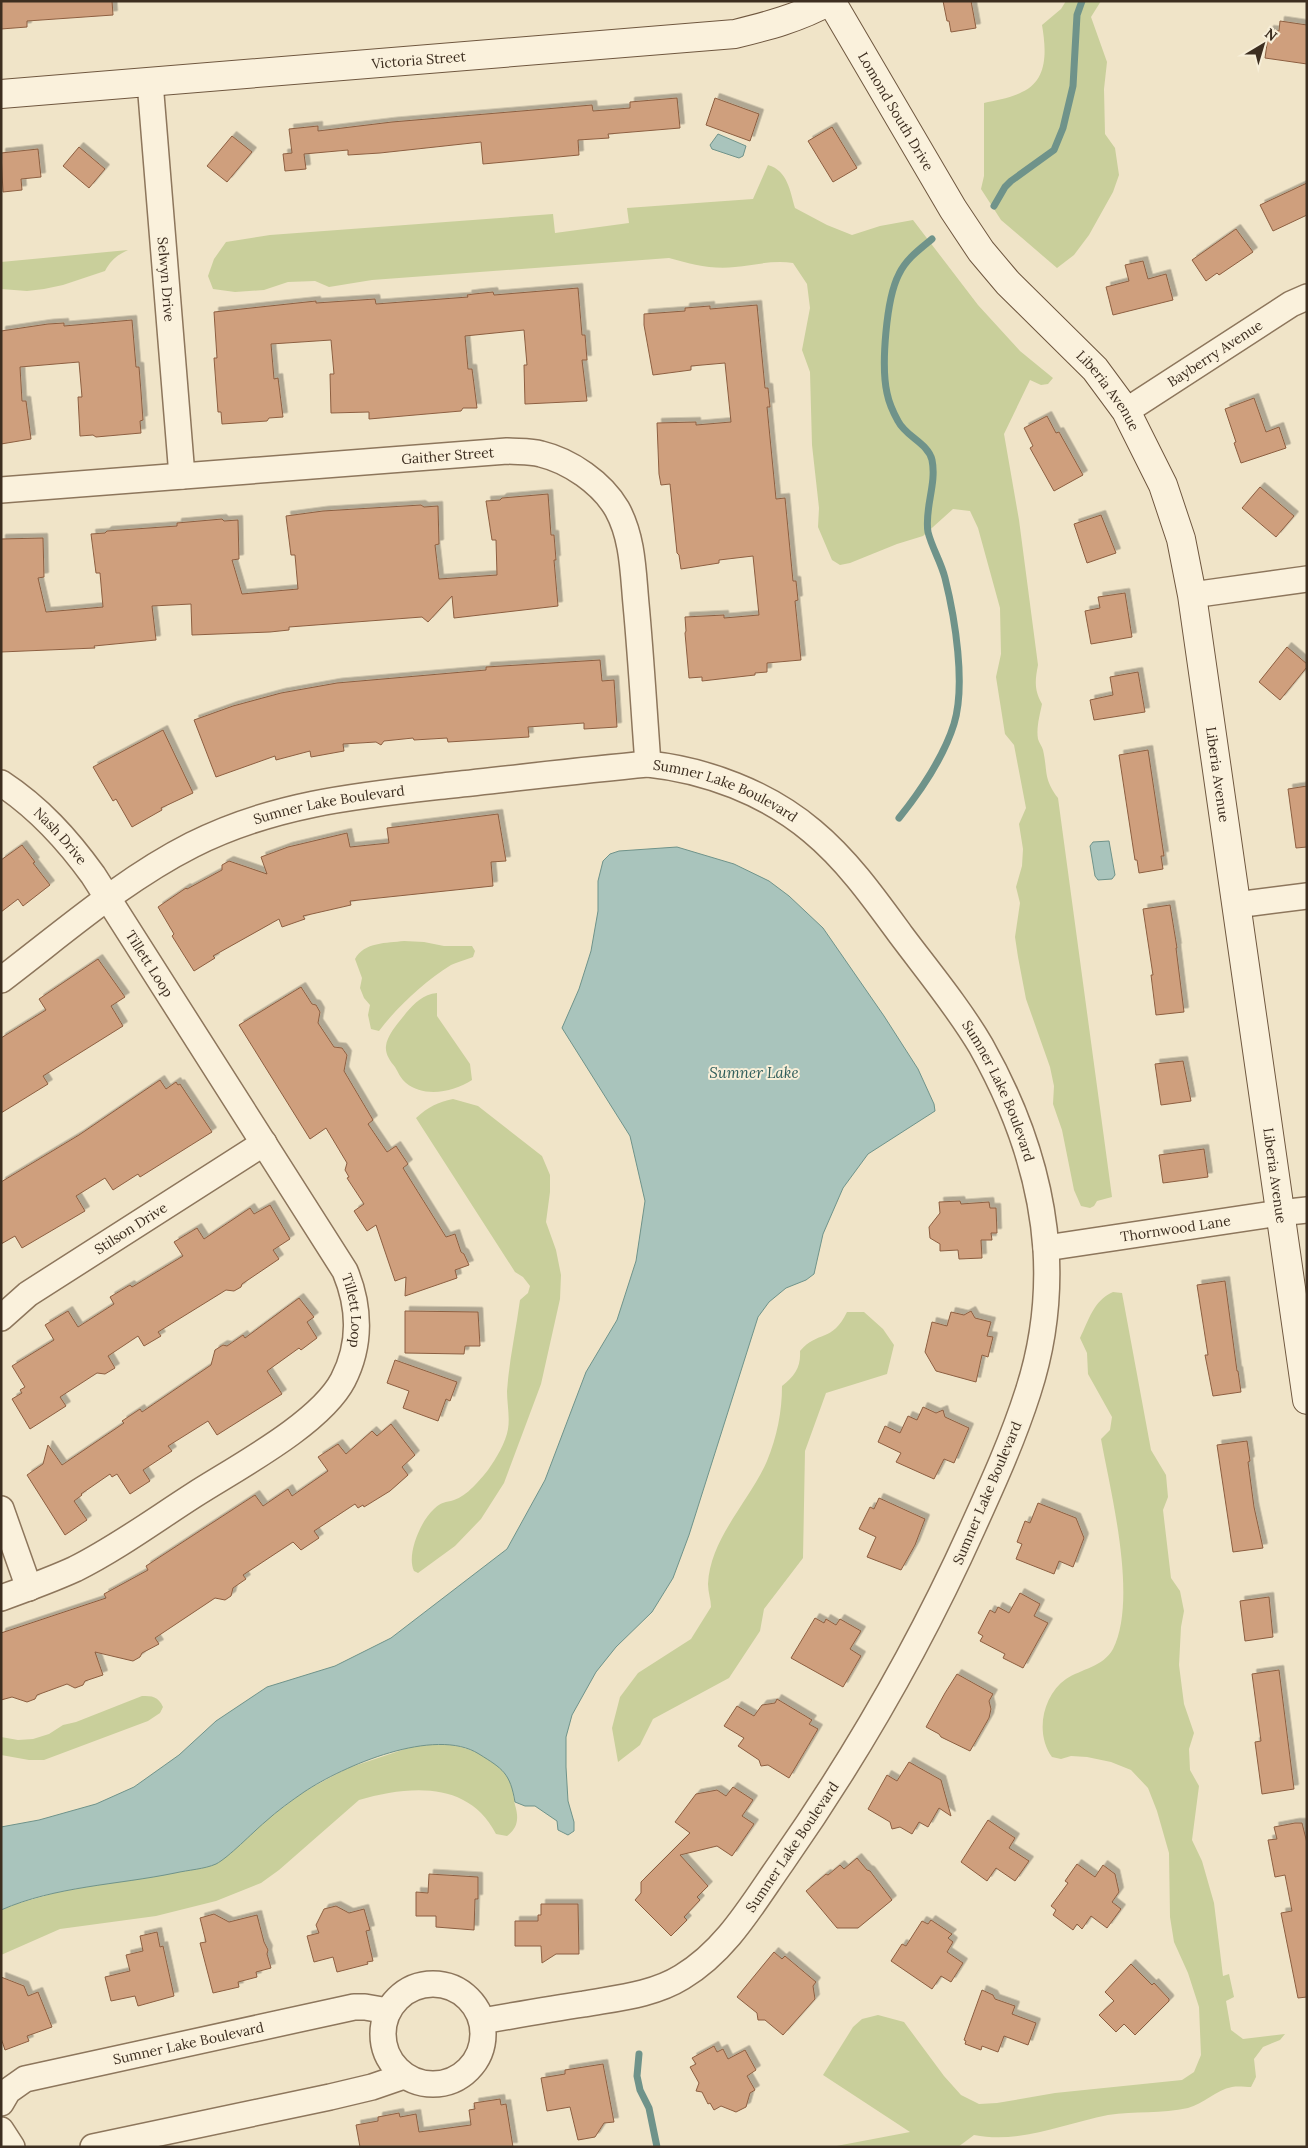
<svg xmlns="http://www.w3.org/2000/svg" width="1308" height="2148" viewBox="0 0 1308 2148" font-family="Lora,serif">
<defs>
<filter id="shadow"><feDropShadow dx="4.5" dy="-4.5" stdDeviation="0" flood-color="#0004"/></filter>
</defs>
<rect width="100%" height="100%" fill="#f0e4c8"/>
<path fill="#c9cf9b" d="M1066,1H1101L1091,17L1107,62L1104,89L1105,134L1115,148L1119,175L1113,192L1089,235L1074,255L1057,268L1001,220L981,189L984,176V103C996,100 1011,98 1022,92C1049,80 1046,49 1042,25L1061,9Z
M768,165C788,171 790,191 795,208L827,225L852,235L880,226L913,220L978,305L1020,351L1053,378L1048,384L1041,385L1030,380L1004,434L1019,520L1038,665C1035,680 1034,690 1042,704C1040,714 1036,728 1038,739C1039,743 1042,746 1043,750C1048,772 1043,778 1058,798L1112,1197L1097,1201L1094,1206L1090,1208L1081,1206L1074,1190L1062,1130L1053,1104L1054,1086L1050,1067L1026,999L1018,957L1015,937L1020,903L1016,887L1022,866L1023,849L1019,824L1026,808L1014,745L1005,734L996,677L1001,654L1000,608L978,528L970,511L953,509L923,536L897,544L850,563L840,565L832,560L818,527L819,508L812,445L810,372L802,350L810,308L807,284L793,263C773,260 755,265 735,267C713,270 690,264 669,258L372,280L329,287L315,281L288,282L264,290L235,292L213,289L208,276L214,259L226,242L270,235L553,214L555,233L629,223L627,208L753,199Z
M128,250C117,255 111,260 105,271L63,285L44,289L27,291L1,289V262Z
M404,941L424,942L444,946H472L475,951L473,957C466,960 457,962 451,965C425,981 397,1007 379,1031L371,1029L368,1015L370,1005L364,998L360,988L362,978L355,959C364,942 387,943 404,941Z
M437,993V1016L470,1064L472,1080C454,1092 424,1098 406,1083C401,1079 398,1072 395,1067C390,1061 385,1054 386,1046C387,1035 399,1022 406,1013C415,1003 423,994 437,993Z
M453,1099L478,1106L542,1156L550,1175V1192L546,1222L556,1250L561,1275L560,1299L541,1384L504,1483L481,1519L455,1546L418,1573L414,1571C406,1555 421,1520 434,1509C442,1501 445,1503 454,1500C467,1496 480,1480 488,1470C496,1459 506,1442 508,1429C510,1417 507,1403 507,1391C509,1361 516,1330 520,1300L528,1293L530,1286L523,1277L515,1272L416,1118C428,1107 438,1102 453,1099Z
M1113,1292L1122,1293L1151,1450L1166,1475L1168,1497L1163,1510L1171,1578L1180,1591L1184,1611L1181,1627L1179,1665L1184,1704L1194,1733L1189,1749L1190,1770L1199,1786L1192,1840L1202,1861L1214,1903L1223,1976L1229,1974L1234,1997L1226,2001L1231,2030L1243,2039L1285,2034L1280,2040L1263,2047L1254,2059L1256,2077L1251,2087C1246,2087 1238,2086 1232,2087C1216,2090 1203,2104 1188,2108C1162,2114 1135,2111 1108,2115C1063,2124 1020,2144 974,2135L958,2147H831L910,2132L823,2075L853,2027L862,2019L878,2015L904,2022L944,2076L961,2095L979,2104L997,2103L1055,2093L1182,2080L1194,2072L1201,2055L1199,2007L1188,1973L1174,1942L1170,1917L1169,1853L1157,1811L1148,1788L1131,1770L1111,1762L1087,1757L1071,1756L1061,1759L1052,1757C1035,1734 1042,1696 1066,1679C1081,1669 1103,1667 1113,1649C1138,1599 1111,1494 1101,1439L1110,1430L1112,1417L1088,1374L1087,1353L1080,1338C1089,1320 1093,1301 1113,1292Z
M847,1312H864L883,1329L894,1345L887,1374L826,1393L805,1451L803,1558L764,1609L760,1631L729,1678L653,1719L640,1745L618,1762L612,1728L620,1697L638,1673L691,1639L711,1607C711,1600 708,1592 708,1584C710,1538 750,1501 767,1461C777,1436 782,1412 782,1386C795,1376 801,1367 800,1351C818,1330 832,1343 847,1312Z
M142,1696C152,1696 158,1696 163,1707L160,1713L148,1721L44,1760H29L1,1755V1737L18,1740L33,1739L49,1734L63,1725L76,1722Z
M447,1744C468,1748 491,1755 505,1772C513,1781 513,1795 515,1805C519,1818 518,1828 507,1836L496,1834C468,1780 409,1786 359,1800L279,1870L261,1883L216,1901L156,1916L60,1929L1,1955V1910L16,1904L55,1893L111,1882L157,1876L265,1821L305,1791L348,1768L417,1745Z"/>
<path fill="#a9c4bc" stroke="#6f938a" d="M718,134L746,146L743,156L739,158L712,149L710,145Z
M1109,841L1115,875L1112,879L1098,880L1095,876L1090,846L1093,842Z
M677,847L734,864L769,881L789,896L823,928L884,1016L918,1069L934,1104L935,1111L868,1154L843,1188L823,1234L814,1274L806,1280L786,1288L769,1302L758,1317L689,1535L673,1578L652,1612L616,1647L596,1672L572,1715L566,1737V1767L568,1801L574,1822V1831L568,1835L558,1830L557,1821L535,1806H525L515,1802C510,1773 503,1769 479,1754C435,1726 343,1766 304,1792C291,1801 277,1811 265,1822C253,1832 228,1858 216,1864C205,1869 188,1870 175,1873C117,1885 56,1886 1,1910V1827L39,1820L96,1804L134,1787L179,1755L216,1721L267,1687L335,1666L391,1638L507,1549L545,1480L586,1372L617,1320L636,1261L645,1201L630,1136L562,1028L579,989L591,951L598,911V881L603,861L610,854L619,851Z"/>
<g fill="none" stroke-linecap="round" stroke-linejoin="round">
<path stroke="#6f938a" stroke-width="7" d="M994,206L1005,187L1011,181L1054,150L1063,128L1073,86L1077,15L1082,1
M899,818C920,792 944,756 954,724C966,685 955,618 945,578C941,562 932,548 928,532C924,509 937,484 932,460C928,443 906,437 898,421C893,412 889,403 887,393C881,366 886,299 899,274C906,259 920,249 932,239
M639,2054L637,2076L640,2090L649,2108L657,2147"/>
</g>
<path fill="#cf9f7d" stroke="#8d5f41" filter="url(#shadow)" d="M1,1H112L113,15L27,21V27L1,29Z
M943,1H971L976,28L951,32L949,21H947Z
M1280,21L1307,25V64L1265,58L1269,30L1279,31Z
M677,98L680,128L608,134L609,138L578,140L579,155L483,164L481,142L380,153L348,155V150L304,154L306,169L285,171L283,154L292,153L289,129L318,126V131L392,122L592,105L593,111L630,108V102Z
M715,98L759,114L750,141L706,125Z
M832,127L857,168L833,182L808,141Z
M232,136L252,152L227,182L207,166Z
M79,147L105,169L89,188L63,166Z
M38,149L41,177L21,179L22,190L3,192L1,153Z
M1307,183V215L1273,231L1260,205Z
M1236,229L1253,252L1219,275L1217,273L1206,281L1192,260Z
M1143,261L1148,279L1166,274L1173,300L1113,315L1106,287L1129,281L1125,265Z
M578,288L582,335H585L587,360H582L587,401L525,404L524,365H527L524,330L465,336L468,369H472L477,408H463L461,411L369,419V412L331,413L330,374H334L331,340L271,344L274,379L278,378L283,417L269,418L267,421L222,424L221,412H218L214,358H217L214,312L316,301V303L375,299L376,304L468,297L467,295L474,294L493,292L494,295Z
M757,305L765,388H768L770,407H767L776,499L785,498L793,581H796L798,600L795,601L801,660L767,663V672L755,673V675L702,681V677L689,678L685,633L686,631L685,617L724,615V618L759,615L753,556L719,560V563L681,569L679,555L677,553L670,484L661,485L659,474L657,423L696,422V425L731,422L725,363L691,366V370L653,375L644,325V314L685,311V308L710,306V309Z
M132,320L136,367H139L141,392L143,420L140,421L141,433L96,437L93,435L80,436L78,397H82L79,362L20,367L22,401H26L31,439L1,444V331L48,324L64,323V326Z
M1254,398L1266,432L1279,427L1286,448L1241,463L1234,443L1236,442L1225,409Z
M1047,416L1056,433L1059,432L1083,475L1054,491L1030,448L1033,446L1024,428Z
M1260,487L1294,516L1276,537L1242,508Z
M548,494L551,535H554L556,560H554L558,606L454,618L452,596L428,622L422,617L289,627V630L270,632L192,635L191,604L152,606L156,640L94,646L95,648L1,652V539L43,538L44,577L38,578L46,612L103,607L100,573H96L91,534L105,533L107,531L177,526V523L222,519L224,521L238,520L239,559L232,560L242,594L298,589L295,555H291L286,516L323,511L421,505L424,507L438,506L439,544L435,545L439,579L497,575L496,540H492L486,501L500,500L502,498Z
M1101,515L1116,553L1087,563L1074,524Z
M1125,593L1132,637L1091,644L1085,611L1100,608L1098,597Z
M1287,647L1307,664V667L1280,700L1259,682Z
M600,660L602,681L614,680L617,727L584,729V723L528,727L529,737L448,742L447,738L414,740L413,738L384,741L381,745L376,742L343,744L344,751L311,757L310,751L276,760L275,756L216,777L194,720L233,706L281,693L337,683L486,670V667Z
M1138,672L1145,712L1094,720L1090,700L1113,695L1110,677Z
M163,730L193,793L161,808L162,810L132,827L116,799L113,801L93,767Z
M1148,750L1164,856H1161L1163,869L1139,873L1137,860H1135L1119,755Z
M1307,786V847L1296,848L1288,789Z
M498,814L506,861L491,862L493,886L350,901L351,905L303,916L305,919L282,927L279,919L213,956L215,958L194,971L172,936L174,934L158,907L186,888L187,889L222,870V865L229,861L267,874L261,857L288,847L347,833L350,847L389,843L387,828Z
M22,845L35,862L33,863L50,885L23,906L18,899L1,912V860Z
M1170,905L1177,948H1176L1184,1012L1156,1015L1151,975H1153L1143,909Z
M98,959L125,997L111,1006L123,1026L43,1076L48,1084L1,1113V1038L46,1010L39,999Z
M301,987L312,1004L316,1005L320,1012L318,1023L334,1047L342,1048L347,1055L344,1071L373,1120L368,1124L387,1152L396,1146L408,1164L403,1168L446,1237L455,1234L461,1252L464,1254L469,1265L455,1270L457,1278L405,1296L406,1277L395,1281L376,1225L367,1231L354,1211L364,1204L347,1178L349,1177L345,1170L347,1163L326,1128L310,1139L239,1025Z
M1183,1061L1191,1101L1161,1105L1155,1064Z
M160,1080L166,1089L176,1082L178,1085L180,1084L212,1132L140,1177L138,1174L113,1190L105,1178L76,1196L85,1211L22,1248L15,1236L1,1244V1182L79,1135Z
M1204,1149L1208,1177L1163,1183L1159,1155Z
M960,1201L961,1204L989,1202L990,1208H996L997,1233H991L992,1240H981L982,1258L959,1259L958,1250L940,1251V1244L930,1238L929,1227L940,1213L939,1202Z
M270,1205L290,1239L273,1250L279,1259L242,1284L241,1287L234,1291L226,1290L158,1332L161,1336L144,1346L138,1336L108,1356L115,1368L105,1374L97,1373L60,1397L66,1406L30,1429L12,1399L22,1393L20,1390L25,1387L12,1366L54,1340L45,1325L68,1311L78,1327L114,1304L110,1297L130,1285L132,1287L183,1256L174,1242L197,1228L204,1239L250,1208L254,1214Z
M1225,1281L1237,1371H1238L1241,1392L1213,1396L1205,1355H1208L1197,1285Z
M299,1298L314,1317L307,1322L317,1338L301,1350L299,1348L267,1371L282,1394L217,1435L208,1421L168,1446L172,1451L143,1470L150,1481L130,1494L117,1474L112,1477L110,1474L81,1494L82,1495L74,1501L87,1520L65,1535L27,1475L43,1464L48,1445L62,1465L124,1423L122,1421L140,1409L142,1412L211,1365L215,1350L223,1345L227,1346L243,1335L245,1338Z
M405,1311L478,1312L480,1346H465L464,1354L405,1353Z
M971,1311L975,1318L991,1322L987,1336L993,1337L988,1357L982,1355L976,1382L936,1371L925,1352L932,1322L947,1326L951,1312L964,1315Z
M395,1360L457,1382L450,1401L446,1399L438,1421L403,1408L409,1391L387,1383Z
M923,1407L936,1413L943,1410L945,1417L969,1428L954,1463L944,1459L934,1479L896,1462L901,1453L878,1442L885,1426L900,1433L908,1416L917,1420Z
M391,1424L415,1455L402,1467L408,1475L390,1491L364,1507L363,1505L358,1508L355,1504L314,1531L319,1538L301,1550L293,1542L243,1575L246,1579L233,1588L231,1596L225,1600L215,1598L155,1638L159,1644L142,1653L140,1657L133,1661L95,1652L103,1675L85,1681L83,1685L75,1688L67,1684L37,1695L35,1699L27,1702L12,1697L1,1700V1633L106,1598L104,1594L148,1570L146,1566L255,1495L263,1506L288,1489L292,1496L328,1471L318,1457L338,1444L346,1454L372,1431L377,1436Z
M1247,1441L1250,1461L1248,1462L1254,1507L1263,1548L1233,1552L1217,1445Z
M879,1498L925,1519L915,1545L901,1570L867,1557L876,1537L859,1529L870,1507L874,1509Z
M1038,1503L1076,1518L1084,1538L1073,1567L1059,1561L1054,1574L1016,1559L1022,1544L1017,1542L1025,1521L1030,1523Z
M1020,1593L1040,1604L1034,1616L1048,1623L1023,1668L1003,1658L1005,1654L980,1641L983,1636L978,1633L990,1610L995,1613L998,1607L1009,1613Z
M1269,1597L1273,1637L1245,1641L1240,1601Z
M815,1618L824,1623L826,1619L836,1625L840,1619L861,1631L850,1649L861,1656L843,1687L791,1658Z
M1279,1670L1294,1789L1262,1794L1255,1742L1261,1741L1252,1674Z
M957,1674L993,1694L989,1701L991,1709L989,1718L970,1751L941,1737L939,1734L926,1727L945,1693Z
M777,1699L812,1720L809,1724L818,1729L789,1778L768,1765L761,1766L759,1760L738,1746L744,1738L724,1726L737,1706L754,1716L762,1705L775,1703Z
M909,1762L941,1780L951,1816L939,1808L928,1827L919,1822L912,1834L900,1827L892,1829L890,1822L868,1809L887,1775L897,1781Z
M733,1787L753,1800L742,1816L754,1824L732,1856L717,1846L680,1855L708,1886L697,1897L700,1900L684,1917L687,1920L671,1936L635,1900L641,1893V1882L690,1833L675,1822L696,1794L717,1790L726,1796Z
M988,1820L1015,1838L1009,1848L1029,1861L1015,1881L996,1868L987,1881L961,1862Z
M1295,1823H1302L1307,1843V1997L1298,1998L1281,1913L1292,1911L1285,1875L1275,1877L1268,1840L1277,1839L1274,1827Z
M857,1858L867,1870L870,1871L892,1900L858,1928H837L806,1891L826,1874L828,1875L840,1865L844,1869Z
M1077,1864L1095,1877L1103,1865L1115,1874L1119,1892L1112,1902L1121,1909L1107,1928L1091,1916L1082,1929L1077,1924L1073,1930L1053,1915L1056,1910L1051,1906L1068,1883L1065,1881Z
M429,1874L478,1877V1899H475L474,1930L436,1927V1916H416V1892L428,1893Z
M541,1904H578L579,1954H556L542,1963L541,1946H515V1921H538V1915H541Z
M336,1906L349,1913L364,1909L370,1930L366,1931L373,1961L367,1962L368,1964L337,1972L333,1957L314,1962L307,1936L319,1933L316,1925L324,1909Z
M214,1914L229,1922L257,1915L264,1942L268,1950L267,1954L271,1968L256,1972L257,1977L238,1982L239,1987L213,1993L200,1943L206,1942L200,1918Z
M931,1920L952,1934L948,1938L953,1942L947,1952L963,1963L951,1982L941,1976L932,1989L891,1961L902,1944L906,1946L922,1921L928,1924Z
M157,1932L160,1947L163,1946L174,1996L138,2006L135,1996L111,2001L105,1977L130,1971L126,1955L143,1951L140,1936Z
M774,1952L782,1959L785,1956L816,1982L813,1986L815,1999L783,2035L765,2020H758L757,2013L737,1997Z
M1131,1964L1152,1985L1154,1983L1169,1999V2001L1135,2035L1124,2024L1116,2032L1099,2015L1114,2001L1105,1992Z
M1,1977L24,1986L28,1996L38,1992L52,2027L27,2036L29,2041L5,2050L1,2038Z
M982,1990L993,1995L995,1999L1015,2006L1012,2014L1036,2023L1028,2045L1004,2036L998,2052L982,2046L981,2050L965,2044L966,2041L964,2040Z
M714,2046L717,2052L723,2049L728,2059L745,2050L756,2070L747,2076L755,2090L750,2093L746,2107L736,2112L721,2106L714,2110L710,2103L708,2104L702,2092L696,2091L699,2083L690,2067L696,2064L692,2058Z
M603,2064L614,2122L604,2123L595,2137L578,2140L570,2107L547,2111L541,2078L565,2074V2070Z
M500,2099L501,2105L506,2104L513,2147H360L356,2125L378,2121V2117L399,2113L400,2117L416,2114L419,2132L471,2125L469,2110L475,2109L474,2103Z"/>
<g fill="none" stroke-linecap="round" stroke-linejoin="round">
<g stroke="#8d765c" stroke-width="28">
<g id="street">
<path id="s1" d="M150,82L182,476"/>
<path id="s2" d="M1126,411L1291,304L1307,297"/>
<path id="s3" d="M1,490L507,451C519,452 530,451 541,454C570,461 602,483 617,509C633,538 633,572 636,604C641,657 644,711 648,764"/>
<path d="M1192,595L1307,579"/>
<path id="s4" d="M1,783C39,808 67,839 93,875L345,1271C360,1307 361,1345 343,1380C320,1424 236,1468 194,1495C155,1520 117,1548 75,1569C51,1580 26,1589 1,1598"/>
<path d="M1236,905L1307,896"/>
<path id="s5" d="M1,980C63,933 123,880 192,845C275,803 362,795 452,785C517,778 583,770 648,764C706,770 767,793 812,831C847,860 874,898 901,935C928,971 958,1007 981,1046C1016,1108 1041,1178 1046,1249C1049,1297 1043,1346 1028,1392C1013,1439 993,1483 973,1527C920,1645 856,1756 782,1862C753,1903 727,1950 682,1977C653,1995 617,1998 584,2004C550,2009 516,2015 482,2021"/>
<path id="s6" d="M1046,1248L1279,1213L1307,1210"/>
<path id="s7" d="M1,1318L28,1294L264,1143"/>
<path d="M1,1509L29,1588"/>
<circle cx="433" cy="2034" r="50"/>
<path id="s8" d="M1,2103L8,2091L25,2079L354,2007H365L388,2011"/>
<path d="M1,2130L12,2147"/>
<path d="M93,2147L330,2097L372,2087L404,2076"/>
</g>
</g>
<g stroke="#6f573f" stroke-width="30">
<g id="secondary">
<path id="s9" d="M831,1L953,209L981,251L1008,283L1095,369L1126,411L1163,485L1181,539L1192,595L1307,1400"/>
<path id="s10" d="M1,94L735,34C767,26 799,18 829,1"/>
</g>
</g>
<use href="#street" stroke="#faf1dc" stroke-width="25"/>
<use href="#secondary" stroke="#faf1dc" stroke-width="28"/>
</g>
<g text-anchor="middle" stroke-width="4" stroke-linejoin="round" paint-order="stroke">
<g font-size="14" fill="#3d2e20" stroke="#f7eed8">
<text dy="5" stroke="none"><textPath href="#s10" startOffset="419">Victoria Street</textPath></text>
<text dy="5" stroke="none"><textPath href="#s9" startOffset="128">Lomond South Drive</textPath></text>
<text dy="5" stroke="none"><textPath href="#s1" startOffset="198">Selwyn Drive</textPath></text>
<text dy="5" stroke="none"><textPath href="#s2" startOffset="106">Bayberry Avenue</textPath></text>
<text dy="5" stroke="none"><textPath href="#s9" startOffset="481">Liberia Avenue</textPath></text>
<text dy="5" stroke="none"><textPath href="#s3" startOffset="448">Gaither Street</textPath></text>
<text dy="5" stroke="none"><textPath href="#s9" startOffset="886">Liberia Avenue</textPath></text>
<text dy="5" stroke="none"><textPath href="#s5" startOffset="782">Sumner Lake Boulevard</textPath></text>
<text dy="5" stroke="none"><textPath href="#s5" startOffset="378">Sumner Lake Boulevard</textPath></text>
<text dy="5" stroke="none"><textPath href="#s4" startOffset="80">Nash Drive</textPath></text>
<text dy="5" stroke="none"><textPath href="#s4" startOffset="236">Tillett Loop</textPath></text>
<text dy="5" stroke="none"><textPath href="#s5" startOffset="1202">Sumner Lake Boulevard</textPath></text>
<text dy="5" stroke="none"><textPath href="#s9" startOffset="1291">Liberia Avenue</textPath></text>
<text dy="5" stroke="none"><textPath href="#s7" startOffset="158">Stilson Drive</textPath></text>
<text dy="5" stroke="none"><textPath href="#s6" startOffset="131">Thornwood Lane</textPath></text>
<text dy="5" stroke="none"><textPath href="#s4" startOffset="641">Tillett Loop</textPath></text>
<text transform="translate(987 1493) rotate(-67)" y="5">Sumner Lake Boulevard</text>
<text transform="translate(792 1847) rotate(-56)" y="5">Sumner Lake Boulevard</text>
<text dy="5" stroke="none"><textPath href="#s8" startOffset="202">Sumner Lake Boulevard</textPath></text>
</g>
<g font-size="15" font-style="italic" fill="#2f5d5a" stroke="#f7eed8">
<text x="754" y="1078">Sumner Lake</text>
</g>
</g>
<rect width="1308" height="2148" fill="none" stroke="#3d2e20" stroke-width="5"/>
<g transform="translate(1263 45) rotate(38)" stroke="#f7eed8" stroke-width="4" paint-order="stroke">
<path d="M0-4L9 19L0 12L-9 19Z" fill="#3d2e20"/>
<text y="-8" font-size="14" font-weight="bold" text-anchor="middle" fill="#3d2e20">N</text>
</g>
</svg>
